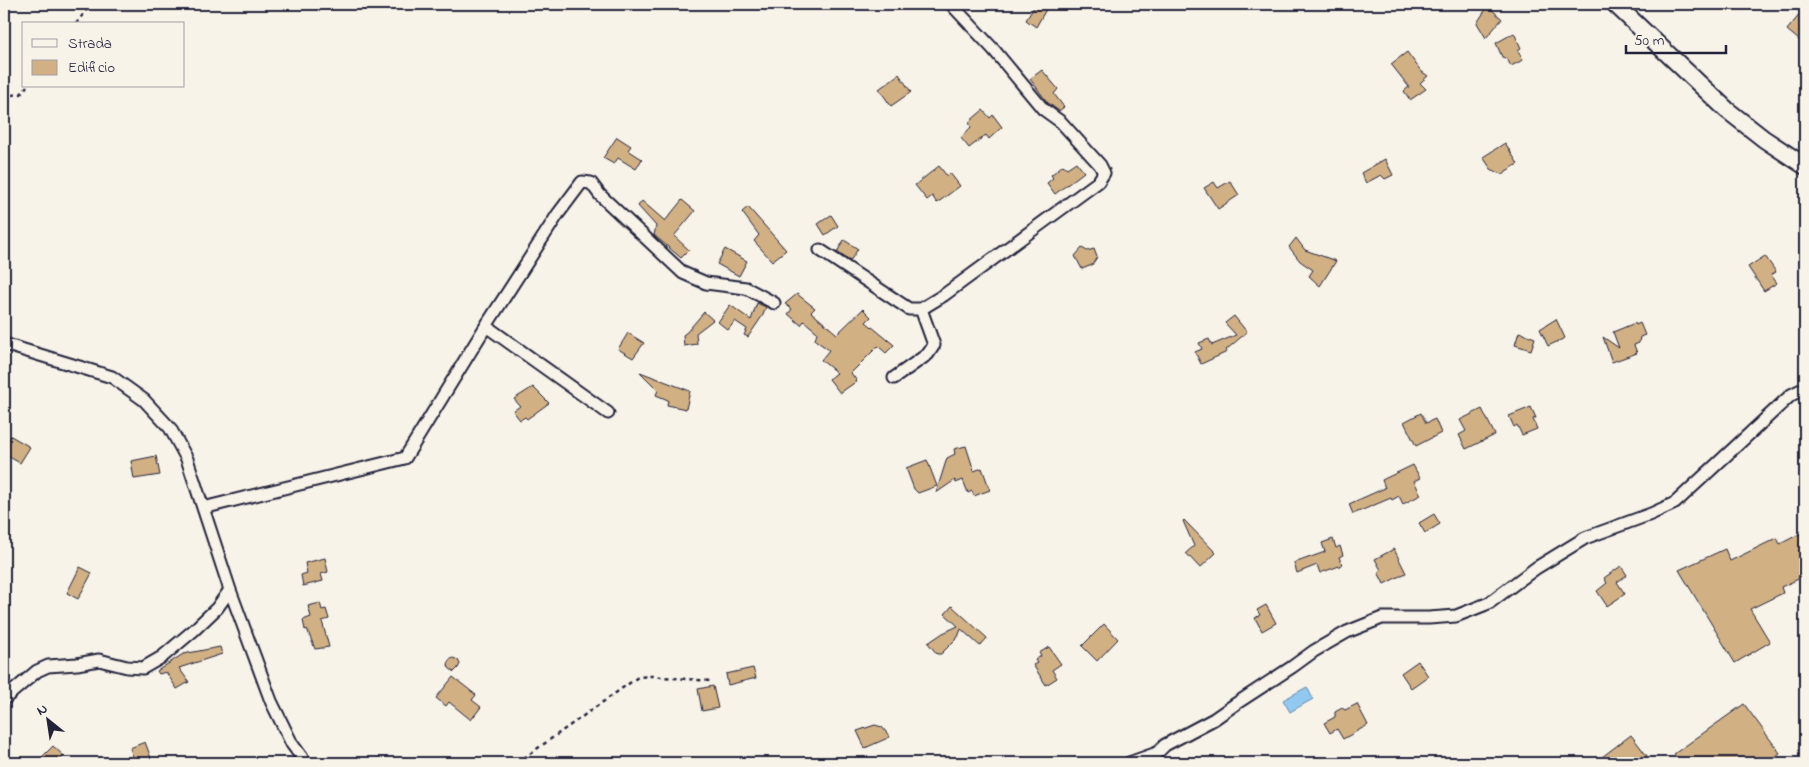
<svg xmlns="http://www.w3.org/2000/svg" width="1809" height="767" viewBox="0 0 1809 767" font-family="'Indie Flower',sans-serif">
<rect width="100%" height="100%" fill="#f7f3e8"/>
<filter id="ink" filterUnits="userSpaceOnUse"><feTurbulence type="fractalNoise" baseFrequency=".02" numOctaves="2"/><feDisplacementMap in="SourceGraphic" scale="10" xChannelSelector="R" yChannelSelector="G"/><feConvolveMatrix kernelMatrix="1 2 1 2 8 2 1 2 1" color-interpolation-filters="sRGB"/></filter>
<g filter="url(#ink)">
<path fill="#92c9f1" stroke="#6586a8" d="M1307,687L1313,699L1290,712L1283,700Z"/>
<path fill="#d1b084" stroke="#22223b" d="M1036,4H1049L1036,27L1026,20Z
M1488,6L1502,19L1486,38L1477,23Z
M1805,8V45L1787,30Z
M1514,33L1521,48L1518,50L1523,60L1511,66L1507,59L1502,57L1496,43Z
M1407,52L1421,71L1428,76L1420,83L1426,89L1410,100L1404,91L1409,87L1391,64Z
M1042,70L1058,89L1054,94L1064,107L1059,111L1048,103L1030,79Z
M899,74L911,92L891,106L879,89Z
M983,110L990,118L993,115L1002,127L989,139L986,135L969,148L961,138L971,127L969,122Z
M617,137L631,146L628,150L642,159L636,169L618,158L614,164L603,158Z
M1505,143L1518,164L1506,171L1503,175L1491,169L1483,157Z
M1385,159L1393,175L1385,179L1381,175L1366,183L1361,173Z
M1076,162L1084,172L1055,194L1047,183L1053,178L1051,175L1063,165L1067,168Z
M939,166L947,176L950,173L960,186L937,203L932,196L927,200L915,185Z
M1230,181L1239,195L1218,209L1204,188L1214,182L1218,188Z
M682,200L695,211L674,236L689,250L681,258L654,235L656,226L638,206L642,201L665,221Z
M748,207L786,250L772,261L754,241L759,235L742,212Z
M831,215L838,226L825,235L818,224Z
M1296,238L1305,250L1336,261L1320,286L1309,276L1313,270L1300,261L1289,247Z
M844,240L858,249L850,261L837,252Z
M1082,248L1087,251L1094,249L1097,257L1092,265L1082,269L1075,256Z
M725,249L747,261L739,276L717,264Z
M1765,256L1776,272L1771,275L1777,283L1764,291L1748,267Z
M797,294L815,308L811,312L837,334L863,309L871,317L866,322L894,345L886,353L878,346L851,373L857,381L840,393L829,379L837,373L821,360L829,350L815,340L817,332L804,321L801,325L788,314L792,309L785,304Z
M757,303L766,307L763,315L748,337L744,335L747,329L735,321L728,330L718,322L730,305L751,320Z
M704,312L713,320L696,333L697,344L684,346L683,335L687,332Z
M1234,316L1247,332L1226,350L1227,352L1201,364L1195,352L1202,349L1199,343L1209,339L1212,345L1236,335L1225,323Z
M1556,319L1565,338L1548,346L1540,329Z
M1635,323L1636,325L1640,323L1645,335L1640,337L1639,343L1634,345L1637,353L1612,362L1603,337L1619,348L1613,332Z
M1519,332L1535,338L1531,350L1515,345Z
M628,333L644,343L633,358L618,349Z
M640,372L690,391L686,409L667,405L668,400L656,395L658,390Z
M533,387L549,403L527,419L525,417L520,420L513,411L520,406L514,399Z
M1531,407L1536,418L1533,419L1537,429L1522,435L1517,425L1514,427L1509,416Z
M1482,409L1495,435L1466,449L1459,435L1466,431L1460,420Z
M1421,413L1426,423L1435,419L1441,433L1416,446L1404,422Z
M11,436L30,447L20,463L4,454V448Z
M966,446L974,471L982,468L990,490L974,496L972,491L968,493L963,480L956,483L955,480L936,493L947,458L955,454L954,449Z
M156,456L160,475L134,479L131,461Z
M927,460L937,486L918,493L914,489L906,468Z
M1413,465L1420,478L1414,481L1421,495L1403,504L1399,496L1392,500L1391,498L1353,514L1349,504L1385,488L1382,480Z
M1434,514L1440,524L1425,533L1419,523Z
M1184,520L1216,553L1200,568L1186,553L1194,546L1183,521Z
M1805,531V576L1781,587L1783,593L1750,609L1770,642L1735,663L1679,570L1725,549L1730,561L1777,538L1780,544Z
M1333,539L1336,548L1340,546L1343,555L1339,557L1342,565L1320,573L1317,565L1297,573L1294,563L1325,552L1322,543Z
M1394,549L1406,573L1384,584L1378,572L1381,570L1375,559Z
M325,558L328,572L321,574L323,581L303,586L301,575L307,573L305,563Z
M1621,566L1627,575L1617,582L1625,594L1607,606L1597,591L1607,583L1604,578Z
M80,567L92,573L78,599L67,593Z
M320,603L322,610L326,609L329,619L322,621L329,647L315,649L307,629L305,630L303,620L311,617L308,606Z
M1266,605L1276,623L1262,631L1255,618L1260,615L1257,610Z
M952,606L987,638L980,646L961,629L958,637L941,654H937L928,643L943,633L958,626L945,614Z
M1104,624L1118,639L1097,661L1082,646Z
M220,647L222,654L179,668L189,682L177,689L166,672L159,674L157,671L183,654Z
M1049,647L1061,664L1052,670L1057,678L1046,685L1033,665L1037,663L1035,660L1041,656L1039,653Z
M453,658L458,660L460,664L458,668L454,672L449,668L448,665L449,660Z
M1418,661L1428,676L1411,688L1401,673Z
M753,668L756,678L728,685L726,674Z
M453,677L476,695L472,700L481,707L471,720L449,702L446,706L436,698Z
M713,686L718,708L702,711L698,689Z
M1357,704L1368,725L1343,739L1337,729L1330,733L1324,723L1335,717V712L1342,708L1345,710Z
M1744,704L1780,753L1767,763H1681L1674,754Z
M875,725L882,727L890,737L865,748L857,731Z
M1631,735L1647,756L1637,763H1594Z
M145,742L151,758L135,763L130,748Z
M53,746L64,756L56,763H36Z"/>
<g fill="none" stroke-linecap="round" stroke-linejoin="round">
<g stroke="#22223b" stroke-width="15">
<path id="minor" d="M820,250L909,309H921L944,295L1098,182L1104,173L1100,165L1061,122L1043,109L994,50L951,4
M486,326L608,413
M4,344L112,377L144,400L170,428L187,459L230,590L271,701L292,744L306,763
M894,378L928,354L934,345L921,309
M203,508L405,458L486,326L558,214L582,182L591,183L600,195L683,273L706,283L746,288L774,303
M4,699L37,671L48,666L77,664L99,660L127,667L143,668L162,657L194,630L217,608L230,590
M1129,763L1157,753L1165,745L1214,719L1237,703L1292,667L1314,651L1347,632L1382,618H1429L1456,616L1489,603L1536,568L1585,538L1651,514L1675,503L1791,395L1805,388"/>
</g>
<g stroke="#22223b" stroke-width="20">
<path id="secondary" d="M1615,4L1727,110L1764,139L1805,166"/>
</g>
<path stroke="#22223b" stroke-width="2.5" stroke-dasharray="4 4" stroke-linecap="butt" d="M76,24L91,4
M4,96L21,94L27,86
M517,763L638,677L651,676L710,681"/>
<use href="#minor" stroke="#f7f3e8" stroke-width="11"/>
<use href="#secondary" stroke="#f7f3e8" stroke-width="16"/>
</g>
</g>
<rect width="1809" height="767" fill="none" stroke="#f7f3e8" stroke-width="20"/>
<rect x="10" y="10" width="1789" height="747" fill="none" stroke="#22223b" stroke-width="2" filter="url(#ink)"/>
<rect x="22" y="22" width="162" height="65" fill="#f7f3e8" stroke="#a29fa3"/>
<rect x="32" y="39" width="25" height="8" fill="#f7f3e8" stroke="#a29fa3"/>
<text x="68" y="48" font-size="15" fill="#22223b">Strada</text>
<rect x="32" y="60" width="25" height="15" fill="#d1b084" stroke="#a29fa3"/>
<text x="68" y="72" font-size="15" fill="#22223b">Edificio</text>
<g transform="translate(48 720) rotate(330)" stroke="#f7f3e8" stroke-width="4" paint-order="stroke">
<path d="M0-4L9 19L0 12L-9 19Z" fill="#22223b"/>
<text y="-8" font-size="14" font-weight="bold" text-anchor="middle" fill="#22223b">N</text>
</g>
<path d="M1626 45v8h100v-8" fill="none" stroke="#22223b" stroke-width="2.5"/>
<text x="1634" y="45" font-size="15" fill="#22223b" stroke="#f7f3e8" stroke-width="4" paint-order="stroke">50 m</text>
</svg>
